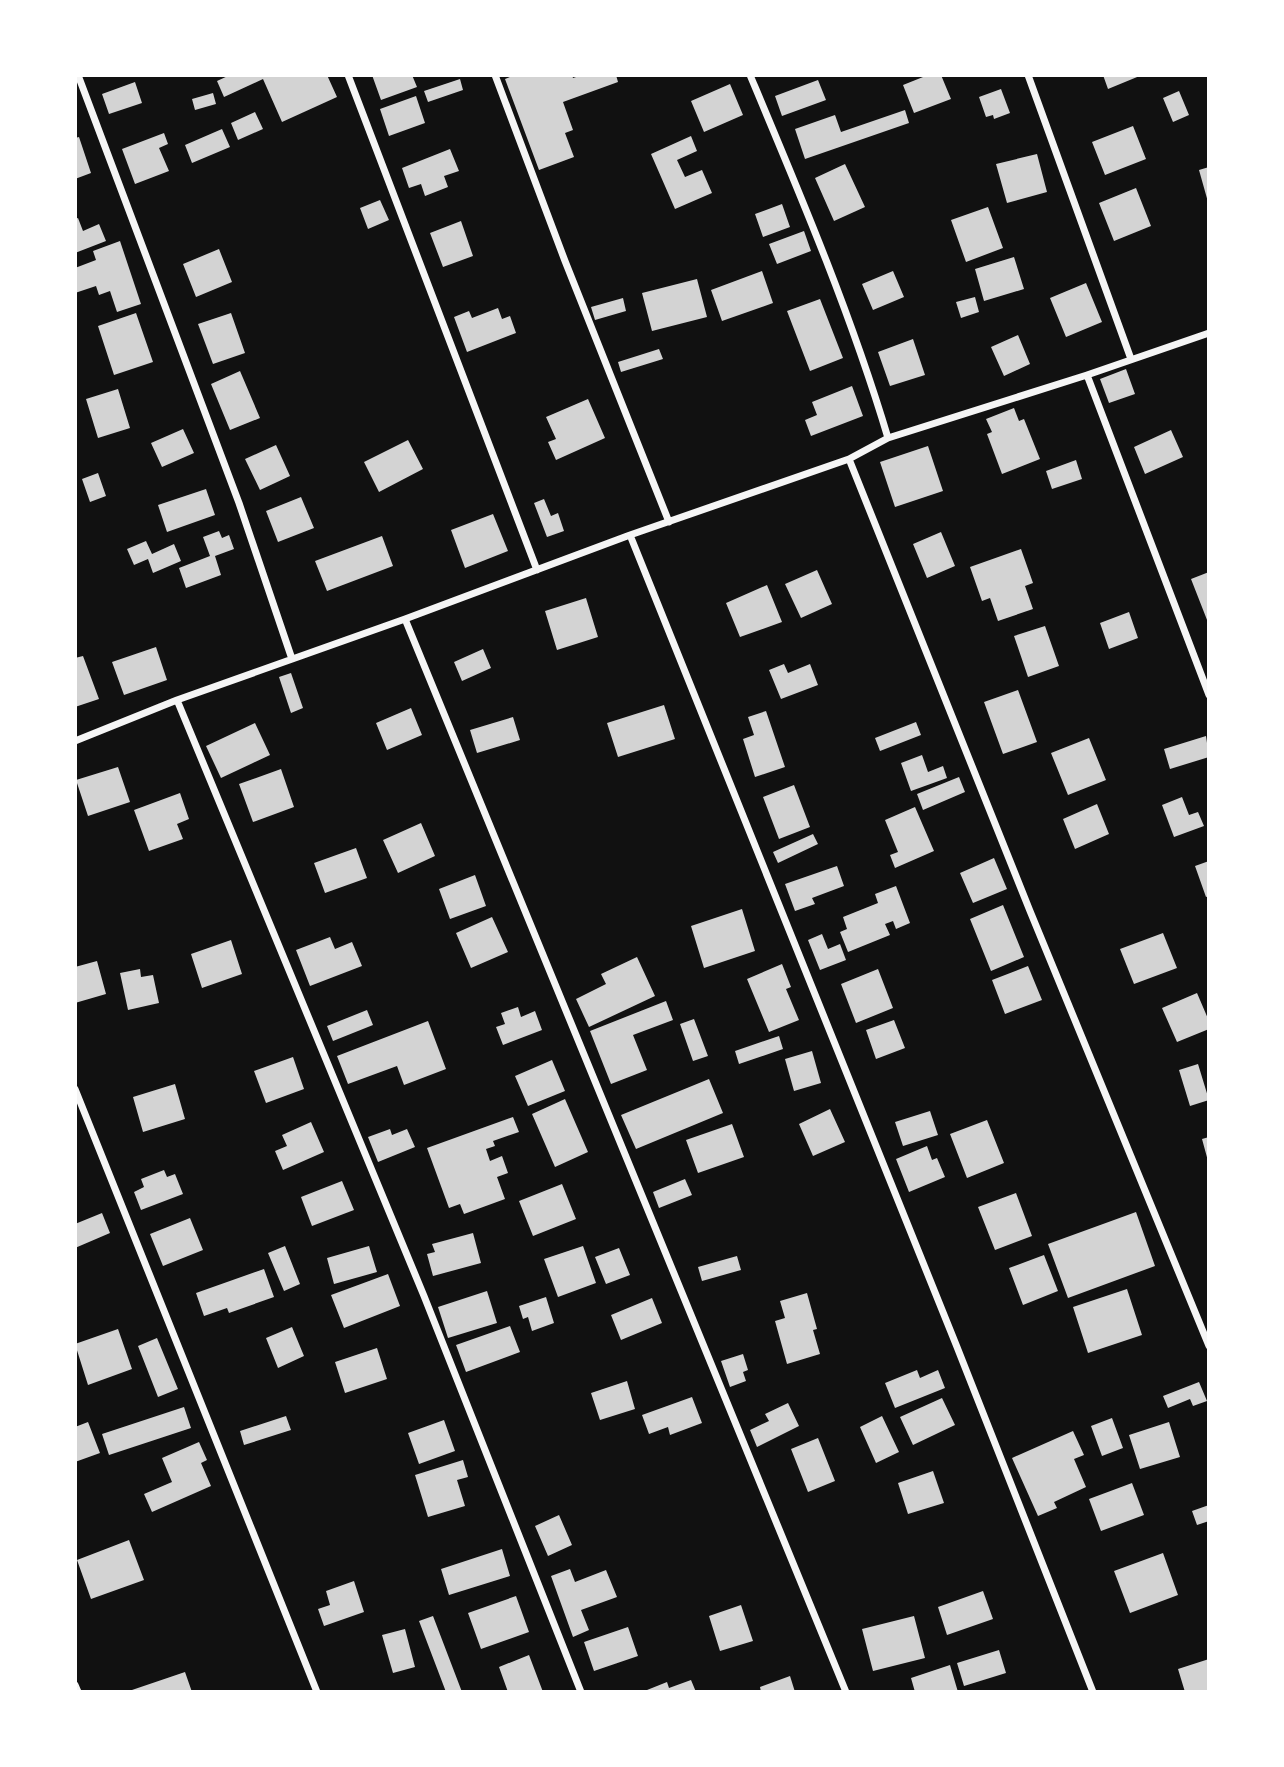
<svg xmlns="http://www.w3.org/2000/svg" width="1284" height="1767" viewBox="0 0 1284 1767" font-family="'Fira Sans Condensed',sans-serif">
<rect width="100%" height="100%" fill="#111"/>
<path fill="#d3d3d3" d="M230,75H327L337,97L282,122L263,79L224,97L217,81Z
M372,75H412L417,87L381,100Z
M515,75H572L573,78L582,75H616L618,82L563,102L573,130L565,133L574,157L539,170L505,79Z
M928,75H941L951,99L914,113L903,85Z
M1103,75H1142L1108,89Z
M460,79L463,90L428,102L424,91Z
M818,80L826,100L782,116L775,96Z
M135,82L142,103L109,114L102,94Z
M730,84L743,115L704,132L691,101Z
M1001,89L1010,113L994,119L993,115L986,117L979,97Z
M1179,91L1189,115L1173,122L1163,98Z
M213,93L216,104L195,110L192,99Z
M416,96L425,123L389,136L380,109Z
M905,110L909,123L805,159L795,129L835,115L841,132Z
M255,112L263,129L238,140L231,123Z
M1133,126L1146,159L1105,175L1092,142Z
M222,129L230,147L192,163L185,145Z
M164,133L168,144L159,148L169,171L135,184L122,149Z
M691,136L697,151L677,160L685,177L702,170L712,193L675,209L651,154Z
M79,137L91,173L75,179V138Z
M450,149L459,171L444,176L448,187L425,196L421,184L409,188L402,168Z
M1037,154L1047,192L1007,203L996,164Z
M845,164L865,207L834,221L815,178Z
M1209,167V202H1208L1199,170Z
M1136,188L1151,226L1114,241L1099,203Z
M380,200L389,220L368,229L360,208Z
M782,204L790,227L763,237L755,214Z
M988,207L1003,248L966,262L951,220Z
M78,218L83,231L99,224L106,241L75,253V219Z
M461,221L473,256L443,267L430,233Z
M804,231L811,251L777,264L769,244Z
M120,241L141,304L117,312L110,291L99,295L96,286L75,293V268L96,260L93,251Z
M219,249L232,282L196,297L183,264Z
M1014,257L1024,289L984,301L975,269Z
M762,271L773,303L722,321L711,290Z
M893,271L904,297L873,310L862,284Z
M697,279L707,317L652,331L642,293Z
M1086,283L1102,322L1066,337L1050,298Z
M975,297L979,312L961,318L956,302Z
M623,298L626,311L595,320L591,307Z
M820,299L843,358L810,371L787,311Z
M498,308L502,319L510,316L516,333L467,352L454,317L469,311L472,318Z
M136,313L153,362L114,375L98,326Z
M231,313L245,353L213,364L198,324Z
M1018,335L1030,364L1004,376L991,347Z
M913,339L925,375L890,386L878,352Z
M659,349L663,359L621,372L618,362Z
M1126,369L1135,394L1109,403L1100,379Z
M240,371L260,418L230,430L211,384Z
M852,386L863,416L811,436L805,420L817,415L812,402Z
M118,389L130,428L98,438L86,399Z
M588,399L605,438L556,460L548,442L556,439L546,417Z
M1014,408L1019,421L1024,419L1040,459L1002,474L987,434L992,432L986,419Z
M183,429L194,453L162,467L151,443Z
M1171,430L1183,457L1145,474L1134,447Z
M408,440L423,469L379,492L364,462Z
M276,445L290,476L260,490L245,459Z
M928,446L943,491L895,507L880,462Z
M1076,460L1082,479L1052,489L1046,471Z
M98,473L106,496L90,502L82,479Z
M206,489L215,515L167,532L158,505Z
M301,497L314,528L278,542L266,511Z
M544,499L551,516L558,513L564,531L547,537L534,503Z
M493,514L508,551L465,568L451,530Z
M219,531L222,538L229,535L234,549L215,556L221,575L186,588L179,568L210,556L203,537Z
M941,532L955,566L927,578L913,544Z
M382,536L393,566L327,591L315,561Z
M146,541L152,554L174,544L181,561L153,573L148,559L134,565L127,549Z
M1021,549L1033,583L1025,586L1033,609L998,621L990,598L982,601L970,567Z
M817,570L832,604L801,618L785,584Z
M1209,572V625L1191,579Z
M767,585L782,622L740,637L726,603Z
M586,598L598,637L557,650L545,611Z
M1129,612L1138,638L1109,649L1100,623Z
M1045,626L1059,666L1028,677L1014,636Z
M156,647L167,680L124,695L112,662Z
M483,649L491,668L462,681L454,662Z
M83,656L99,699L75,707V658Z
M784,664L788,673L810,664L818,685L781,699L769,670Z
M291,673L303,708L291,713L279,677Z
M1018,690L1037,742L1003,754L984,702Z
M664,705L675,739L618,757L607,723Z
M411,708L422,735L387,750L376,723Z
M766,711L785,767L755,777L743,739L754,735L748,717Z
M513,717L520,740L477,753L470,730Z
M916,722L921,735L880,751L875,738Z
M255,723L270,755L221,778L206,746Z
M1206,736L1209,757L1170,769L1164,749Z
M1089,738L1106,780L1068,795L1051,753Z
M922,755L928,772L943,766L947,778L911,791L901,763Z
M118,767L130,802L88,816L76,780Z
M281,769L294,807L253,822L239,784Z
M959,777L965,792L923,810L917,794Z
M794,785L810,827L779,839L763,797Z
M180,793L189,819L177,824L183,839L149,851L134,810Z
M1182,797L1189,815L1198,812L1204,826L1174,837L1162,805Z
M1097,804L1109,834L1075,849L1063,819Z
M915,807L934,851L895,868L890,855L898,852L885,820Z
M421,823L435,856L398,873L383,840Z
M813,834L818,844L778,863L773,852Z
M356,848L367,878L325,893L314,863Z
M994,858L1007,889L973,903L960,873Z
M1209,861V896L1206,897L1195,866Z
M837,866L844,886L812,898L815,904L795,911L785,884Z
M475,875L486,906L450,919L439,889Z
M896,886L910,923L896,929L893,921L885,924L890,935L848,952L840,932L847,929L843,917L878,903L875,894Z
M1003,905L1024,957L991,971L970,919Z
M742,909L755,951L704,968L691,926Z
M492,917L508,952L471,968L456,933Z
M1163,933L1177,968L1134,984L1120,949Z
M822,934L828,949L840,944L846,960L820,970L808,940Z
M330,937L335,949L352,942L362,966L310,986L296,950Z
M231,940L242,974L202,988L191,954Z
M637,957L655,996L589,1027L576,999L606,984L601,974Z
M97,961L106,994L75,1003V967Z
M782,964L791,987L786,989L799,1020L769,1032L747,979Z
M1028,966L1042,1000L1005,1014L992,980Z
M140,969L141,977L153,975L159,1003L128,1010L120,973Z
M878,969L893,1008L856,1023L841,984Z
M1197,993L1209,1021V1029L1177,1042L1162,1008Z
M666,1001L673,1020L633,1035L647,1070L611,1084L590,1031Z
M518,1007L521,1017L535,1011L542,1030L503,1045L496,1027L505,1024L501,1013Z
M367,1010L373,1025L333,1041L327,1026Z
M694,1019L708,1056L693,1061L680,1024Z
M894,1020L905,1048L876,1059L866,1030Z
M428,1021L446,1069L404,1085L397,1066L348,1084L337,1056Z
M779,1036L783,1049L739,1064L735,1051Z
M812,1051L821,1083L794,1091L785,1059Z
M293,1057L304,1089L266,1103L254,1071Z
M552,1060L565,1091L528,1106L515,1076Z
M1198,1064L1209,1100L1190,1106L1179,1070Z
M709,1079L723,1113L636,1149L621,1115Z
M175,1084L185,1119L143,1132L133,1097Z
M565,1099L588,1152L555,1167L532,1114Z
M830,1109L845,1142L813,1156L799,1124Z
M930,1111L938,1135L903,1146L895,1122Z
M513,1117L519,1132L493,1141L495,1146L486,1149L490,1161L502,1156L508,1173L497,1177L505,1199L464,1214L460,1204L449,1208L427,1148Z
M987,1120L1004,1163L967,1178L950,1134Z
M311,1122L324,1152L283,1170L275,1151L287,1146L282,1135Z
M732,1124L744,1157L698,1173L686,1140Z
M390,1129L392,1135L407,1129L415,1147L378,1162L368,1137Z
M1209,1137V1161H1208L1202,1139Z
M927,1146L932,1160L937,1158L945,1177L909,1192L896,1159Z
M164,1170L167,1177L175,1174L183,1194L141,1210L134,1192L144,1187L141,1179Z
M685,1179L692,1195L659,1208L653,1192Z
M342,1181L354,1210L312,1226L301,1197Z
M562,1184L576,1219L533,1236L519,1201Z
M1016,1193L1032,1236L995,1250L978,1207Z
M1136,1212L1155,1266L1068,1298L1048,1244Z
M102,1213L110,1233L75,1248V1224Z
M190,1218L203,1250L163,1266L150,1234Z
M473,1233L481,1263L433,1276L427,1254L435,1252L432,1244Z
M285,1246L300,1284L284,1291L268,1253Z
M369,1246L377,1272L334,1284L327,1258Z
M583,1246L596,1283L558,1297L544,1259Z
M619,1248L630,1275L606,1284L595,1257Z
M1044,1255L1058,1291L1023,1305L1009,1268Z
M737,1256L741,1270L702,1281L698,1267Z
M264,1269L274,1297L229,1313L227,1308L204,1316L196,1293Z
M388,1274L400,1306L344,1328L331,1295Z
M1127,1289L1142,1335L1088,1353L1073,1307Z
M487,1291L497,1323L448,1338L438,1307Z
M807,1293L817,1329L813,1330L820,1354L787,1364L775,1321L785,1318L780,1301Z
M546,1297L554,1323L532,1331L528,1317L523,1319L519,1306Z
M652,1298L662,1323L621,1340L611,1315Z
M510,1326L520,1352L466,1372L456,1345Z
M292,1327L304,1356L278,1368L266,1338Z
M118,1329L132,1369L88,1385L75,1344Z
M157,1338L178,1389L158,1397L138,1346Z
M377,1348L387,1379L345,1393L335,1362Z
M743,1354L748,1370L743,1372L746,1381L730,1387L721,1361Z
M917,1370L920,1378L938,1370L945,1388L895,1408L885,1383Z
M627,1381L635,1409L600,1420L591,1393Z
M1199,1382L1207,1401L1193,1406L1190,1399L1168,1408L1163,1396Z
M692,1397L702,1423L670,1435L668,1427L649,1434L642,1415Z
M942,1398L955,1425L913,1445L900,1417Z
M788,1403L799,1426L757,1447L750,1430L769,1421L765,1414Z
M184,1407L191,1428L109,1455L102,1434Z
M286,1416L291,1430L244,1445L240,1431Z
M882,1416L899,1452L876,1463L860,1427Z
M1112,1418L1123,1448L1102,1456L1091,1426Z
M444,1420L455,1451L419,1464L408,1433Z
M88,1422L100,1453L75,1462V1427Z
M1169,1422L1180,1457L1140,1469L1129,1435Z
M1073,1431L1084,1455L1074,1459L1086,1487L1054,1502L1057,1508L1038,1516L1012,1458Z
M818,1438L835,1481L808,1492L791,1449Z
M199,1442L207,1460L201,1463L211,1486L152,1512L144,1494L172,1482L162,1458Z
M463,1460L468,1477L457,1480L465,1506L428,1517L415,1475Z
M933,1471L944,1503L908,1514L898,1483Z
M1132,1483L1144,1515L1101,1531L1089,1499Z
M1209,1505V1521L1197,1525L1192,1511Z
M559,1515L572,1545L548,1556L535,1526Z
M129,1540L144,1580L91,1599L77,1560Z
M502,1549L510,1576L449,1595L441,1569Z
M1163,1553L1178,1595L1130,1613L1114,1571Z
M570,1569L575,1582L606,1570L617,1597L581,1610L589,1630L573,1637L551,1576Z
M354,1581L364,1612L324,1626L318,1609L330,1605L326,1591Z
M983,1591L993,1619L947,1635L938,1607Z
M516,1596L529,1632L481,1649L468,1613Z
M741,1605L753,1641L720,1651L709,1616Z
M433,1616L462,1692H446L419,1621Z
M914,1616L925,1658L873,1671L862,1629Z
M628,1627L638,1656L594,1671L584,1642Z
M405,1629L415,1667L393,1673L382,1635Z
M999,1650L1006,1673L964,1686L957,1663Z
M529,1655L543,1692H508L499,1667Z
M1209,1659V1692H1185L1178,1669Z
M950,1665L958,1692H915L911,1678Z
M185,1672L192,1692H129V1691Z
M790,1676L795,1692H761L760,1687Z
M691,1680L696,1692H642L667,1682L669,1688Z"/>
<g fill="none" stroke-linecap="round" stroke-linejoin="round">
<path stroke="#f5f5f5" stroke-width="7" d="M78,75L239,503L292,659
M348,75L537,570
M495,75L565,261L669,522
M750,75C800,194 851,314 888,438
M1028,75L1131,359
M1087,375L1209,695
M849,459L1030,911L1209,1346
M630,535L957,1347L1093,1692
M405,619L846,1692
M177,700L424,1296L581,1692
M75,741L177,700L405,619L630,535L849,459L888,438L1087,375L1209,333
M75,1089L317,1692
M75,1685L78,1692"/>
</g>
<rect width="1284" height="1767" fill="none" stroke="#ffffff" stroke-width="154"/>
</svg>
